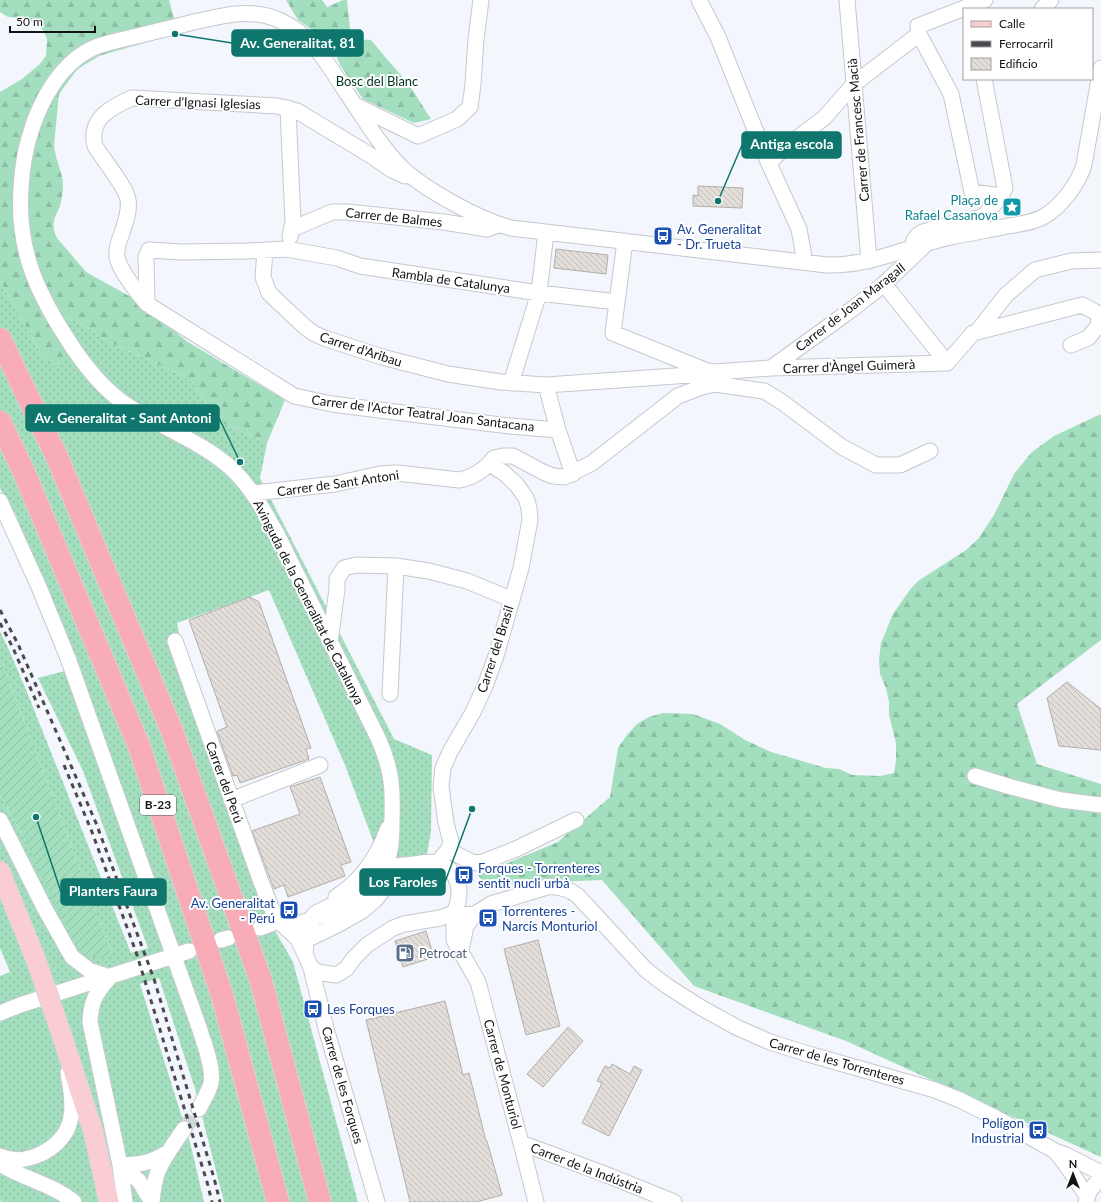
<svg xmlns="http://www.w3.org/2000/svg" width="1101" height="1202" viewBox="0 0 1101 1202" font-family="Lato,sans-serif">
<defs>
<pattern id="grass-dots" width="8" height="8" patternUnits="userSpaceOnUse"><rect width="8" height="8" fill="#a3dfbe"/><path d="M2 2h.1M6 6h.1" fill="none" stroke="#8bbea2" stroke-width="1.8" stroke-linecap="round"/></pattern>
<pattern id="forest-firs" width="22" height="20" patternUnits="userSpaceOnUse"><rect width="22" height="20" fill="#a3dfbe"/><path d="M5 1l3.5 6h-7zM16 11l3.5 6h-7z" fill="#8bbea2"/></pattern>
<pattern id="garden-furrows" width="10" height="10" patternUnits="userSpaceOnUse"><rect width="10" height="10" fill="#a3dfbe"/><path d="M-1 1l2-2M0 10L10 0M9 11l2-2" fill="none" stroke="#8bbea2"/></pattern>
<pattern id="building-back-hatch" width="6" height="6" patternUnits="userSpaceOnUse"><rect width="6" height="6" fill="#e3ded9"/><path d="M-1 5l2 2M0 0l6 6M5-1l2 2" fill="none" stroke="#c2beb9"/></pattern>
</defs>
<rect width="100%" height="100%" fill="#f3f6fc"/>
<path fill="url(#grass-dots)" d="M0,281L43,357L66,318L74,320L81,324L109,342L147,359L186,378L193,383L210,410L222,423L267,443L260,478L394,739L432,755L431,831L427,854L385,873L345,765L269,590L177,623L179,633L168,637L266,915L293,962L358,1202H224L195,1089L159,978L140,984L191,1146L204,1202H3L0,1201V976L10,972L0,948V795L25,840L112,954L0,657V631L9,650L27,692L131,953L148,948L83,771L38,678L76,668L16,515L0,488Z"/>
<path fill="url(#forest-firs)" d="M0,0H169L178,33L99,56L81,67L76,71L59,94L54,145C55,158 62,171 63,184C63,191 62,199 60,206C55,218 50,224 57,238L86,272L131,297L188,342L285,400L267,443L222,423L210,410L193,383L186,378L147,359L109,342L81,324L74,320L66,318L62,325C66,342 74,356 55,366L48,363L43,357L0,281V92L22,79L39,65L46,56L47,39L43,30L36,23L24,18L8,17L0,12Z
M286,0H322L327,7L343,0H347L351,39L371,40L386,58L408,83L431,119L414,123L363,99L340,65L331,43L298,20Z
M1101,414V640L1017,704L1037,764L1101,784V1157L846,1041L694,986L602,880L485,885L478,875L558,842L610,797L618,748L627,735L637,724L649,717L663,713L693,714L720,724L745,740L771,752L826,768L839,769L852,775L880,776L894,773L896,760V743L889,715V702L886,688L880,674L879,660L881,643L893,614L909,591L918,581L966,550L978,539L994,515L1014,474L1032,452L1054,436Z"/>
<path fill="url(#garden-furrows)" d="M0,657L112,954L105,958L86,956L73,943L25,840L0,795Z"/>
<path fill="url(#building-back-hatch)" stroke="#b2aea9" d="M698,186L743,188L742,208L693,206V195L698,196Z
M556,249L608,255L606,274L554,268Z
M250,597L259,602L311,748L306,749L309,759L240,783L237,775L233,776L217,731L227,727L189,620Z
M1067,682L1101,709V750L1059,746L1047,698Z
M320,777L351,862L341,865L345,876L288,897L284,885L274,889L252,831L300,814L290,787Z
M426,931L434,957L403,967L395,941Z
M538,940L560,1026L526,1035L504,949Z
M445,1001L463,1075L469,1073L486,1141H487L502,1195L476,1202H410L366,1020Z
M568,1027L583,1041L543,1087L527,1074Z
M612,1064L630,1074L634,1066L642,1070L609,1136L582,1123L602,1083L597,1081L605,1066L610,1068Z"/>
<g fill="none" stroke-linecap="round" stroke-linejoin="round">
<path stroke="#d1d4d9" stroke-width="15" stroke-dasharray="15 8" stroke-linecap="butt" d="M184,1129L199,1109"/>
<g stroke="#c5c8ce" stroke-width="17">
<path id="minor" d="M699,0L718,37L766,157L799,229L803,251L804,262
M847,0L869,261
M985,0L918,26L919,34L951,94L972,192L1001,196
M1042,9L1051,0
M357,106L418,136L457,119L470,107L473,84L476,39L481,0
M288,108L293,222L290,237
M769,163L784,148L824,118L854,84L919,34
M405,176L392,170L370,155L297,111L277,106L132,98C111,107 88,119 95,146C102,158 127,188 128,200C130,211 125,223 122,233C119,240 116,249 117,257C119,269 138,294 147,304L294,396L332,404L387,411L510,426L558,430
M292,229L332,212H347L444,222L487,229L499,225
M625,241L613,333L707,371L714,372L771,368L947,363L973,333L1082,305L1099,314L1098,326L1088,338L1071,345
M912,248L914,240L918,235L923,232L957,222L983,217L1001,196L1005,188L984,79
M265,251L263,277L269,293L304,326L313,333L324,338L382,357L448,374L501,382L546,385L704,374L707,371
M884,284L947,363
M147,304L146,257L149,250L182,252L248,251L286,249L337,258L360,266L539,293L617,302
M977,332L1006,295L1035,270L1071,261L1101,260
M771,368L851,310L884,284L925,245
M511,383L539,293L546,232
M546,385L558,430L573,474
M254,493L335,484L380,474L397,473L459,480C472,478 486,469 494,458L503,456H513L543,472L553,476L564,477L592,463L678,396L702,387L715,384L764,391L782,402L842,447L876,465H900L930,451
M0,501L39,587L68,658L200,1030C204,1044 214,1068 211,1083C209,1092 203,1100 199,1109
M175,641L261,882L277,922
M330,642L337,589V579L344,568L356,565L396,566L429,571L467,581L511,599
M390,694L396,566
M975,776L1011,787L1061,800L1101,805
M231,800L320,765
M0,820L45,909L72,957L89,970L110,977
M448,850L470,861L476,863L483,862L516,849L576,820
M437,863L448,850L451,842L446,823L441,787L443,768L450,752L473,712L485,686L496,656L521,568L530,520L529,508L526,498L516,484L504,473L490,464
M344,892C342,903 325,908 316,913L313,916L306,943L305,954L311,968L327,1032L377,1202
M336,897C361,881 378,856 388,828
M454,913L462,915L475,914L491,904L547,887C560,886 569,889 578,896L646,970L667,986L700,1007L736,1027L770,1042L808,1054L935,1090L960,1100L996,1118L1055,1151L1066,1155L1101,1173
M454,913V940L478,982L521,1143L536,1202
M277,922C291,929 310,920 323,915C353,904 384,884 390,850C392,841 392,830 392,820C393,787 392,771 379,740L277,534C264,511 252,488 232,469C202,441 156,426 121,401C98,384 81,361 66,337C35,289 17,247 21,188C22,171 24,155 29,138C39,102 61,60 98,46C110,42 124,39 137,36C153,32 170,28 186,24C217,17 250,6 281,21C313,36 329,66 348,95C365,120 381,147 402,168C425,190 480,220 511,228L827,265C871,266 909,246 951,237C970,233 989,230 1008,226C1020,224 1032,223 1043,217C1061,207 1078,184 1084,165L1101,68
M283,925L298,939L305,954
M260,928L285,919
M308,939L339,924L362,911L375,900L397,874L413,865
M221,940L228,938
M461,950L466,926L475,914
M311,968L318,972L336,975L346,969L354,958L367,945L393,928L404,924L440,918L454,913C463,894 461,869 436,863C428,861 422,863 414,864C398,866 382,866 365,871
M110,977C96,993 91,1000 90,1022L120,1165L125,1202
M0,1013L20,1005L189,951
M521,1143L602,1173L674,1202
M1056,1152L1064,1162L1087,1196
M0,1156C21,1166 50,1154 63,1136C67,1131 70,1123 71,1116C74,1102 70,1087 68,1073
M0,1164C24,1179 52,1184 74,1202
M120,1165C139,1165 151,1163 168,1152
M120,1165L139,1181L152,1202
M152,1202C153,1193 154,1183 157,1174C163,1158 174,1144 184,1129
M1086,1202C1088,1192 1092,1185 1101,1180"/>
</g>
<g stroke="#d4d5d5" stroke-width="21">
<path id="major" d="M0,871L36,960
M61,1033L93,1131L109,1202"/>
</g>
<g stroke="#d4d5d5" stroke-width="24">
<path id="highway" d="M0,339L56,455L172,731L261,981L320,1202
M0,422L23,470L139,746L222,995L278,1202"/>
</g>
<use href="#minor" stroke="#fff" stroke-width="15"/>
<use href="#major" stroke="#facdd4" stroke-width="19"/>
<use href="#highway" stroke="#f7acb7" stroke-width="22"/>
<path stroke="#494a4d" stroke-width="3" stroke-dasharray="5 5" stroke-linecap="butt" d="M0,610L18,644L96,823L154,979L214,1178L220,1202
M0,623L13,648L39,708
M64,765L92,832L136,952L207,1182L212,1202"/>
<g stroke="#d4d5d5" stroke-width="21" stroke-linecap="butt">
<path id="major-bridge" d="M36,960L61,1033"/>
</g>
<use href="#major-bridge" stroke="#facdd4" stroke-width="19"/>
</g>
<defs>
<g id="sight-square" transform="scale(1)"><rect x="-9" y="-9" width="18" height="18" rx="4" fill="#0f9aa8" stroke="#fff"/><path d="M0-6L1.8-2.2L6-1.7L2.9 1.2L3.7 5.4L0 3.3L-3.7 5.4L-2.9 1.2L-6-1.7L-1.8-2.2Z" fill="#fff"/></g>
<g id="bus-square" transform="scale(1)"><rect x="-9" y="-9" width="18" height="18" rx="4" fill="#1a4fb4" stroke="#fff"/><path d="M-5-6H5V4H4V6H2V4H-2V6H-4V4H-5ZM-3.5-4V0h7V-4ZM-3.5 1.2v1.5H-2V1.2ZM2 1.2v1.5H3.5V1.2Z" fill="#fff"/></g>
<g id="fuel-square" transform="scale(1)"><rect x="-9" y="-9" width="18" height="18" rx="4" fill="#5c6f8a" stroke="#fff"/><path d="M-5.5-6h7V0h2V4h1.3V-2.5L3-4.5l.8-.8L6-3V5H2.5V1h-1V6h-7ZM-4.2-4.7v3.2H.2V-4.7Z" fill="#fff"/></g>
</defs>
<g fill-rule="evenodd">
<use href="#sight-square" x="1012" y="207"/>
<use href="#bus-square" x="663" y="236"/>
<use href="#bus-square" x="464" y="875"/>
<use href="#bus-square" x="289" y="910"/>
<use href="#bus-square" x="488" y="918"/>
<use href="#fuel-square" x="405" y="953"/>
<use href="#bus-square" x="313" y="1009"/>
<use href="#bus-square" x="1038" y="1130"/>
</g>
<g text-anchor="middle" stroke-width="4" stroke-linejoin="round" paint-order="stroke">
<rect fill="#fff" stroke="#595a5b" stroke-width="1" x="140" y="795" width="36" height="20" rx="3"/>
<g font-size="12" font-weight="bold" fill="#121315">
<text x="158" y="809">B-23</text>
</g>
<g font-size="13" fill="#00351f" stroke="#fff">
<text x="377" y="86">Bosc del Blanc</text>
</g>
<g font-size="13" fill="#121315" stroke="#fff">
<text transform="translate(198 102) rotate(2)" y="5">Carrer d'Ignasi Iglesias</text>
<text transform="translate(858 130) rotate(-95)" y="5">Carrer de Francesc Macià</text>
<text transform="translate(394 217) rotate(6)" y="5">Carrer de Balmes</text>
<text transform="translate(451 280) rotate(8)" y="5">Rambla de Catalunya</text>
<text transform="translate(850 307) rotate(-38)" y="5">Carrer de Joan Maragall</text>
<text transform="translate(361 349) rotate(18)" y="5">Carrer d'Aribau</text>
<text transform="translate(849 366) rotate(-2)" y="5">Carrer d'Àngel Guimerà</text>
<text transform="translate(423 413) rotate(7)" y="5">Carrer de l'Actor Teatral Joan Santacana</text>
<text transform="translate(338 483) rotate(-8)" y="5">Carrer de Sant Antoni</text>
<text transform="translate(309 602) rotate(63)" y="5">Avinguda de la Generalitat de Catalunya</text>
<text transform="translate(495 649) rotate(-72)" y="5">Carrer del Brasil</text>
<text transform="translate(225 782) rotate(70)" y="5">Carrer del Perú</text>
<text transform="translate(837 1061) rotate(16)" y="5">Carrer de les Torrenteres</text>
<text transform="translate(503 1074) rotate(75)" y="5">Carrer de Monturiol</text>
<text transform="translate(343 1085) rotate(74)" y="5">Carrer de les Forques</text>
<text transform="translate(587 1168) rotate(21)" y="5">Carrer de la Indústria</text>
</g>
<g font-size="13" fill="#0d838f" stroke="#fff" text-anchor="end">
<text x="998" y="205">Plaça de<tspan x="998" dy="15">Rafael Casanova</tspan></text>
</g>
<g font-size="13" fill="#164399" stroke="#fff" text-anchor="start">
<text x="677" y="234">Av. Generalitat<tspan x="677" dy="15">- Dr. Trueta</tspan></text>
<text x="478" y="873">Forques - Torrenteres<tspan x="478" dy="15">sentit nucli urbà</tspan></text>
<text x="275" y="908" text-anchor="end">Av. Generalitat<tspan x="275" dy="15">- Perú</tspan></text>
<text x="502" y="916">Torrenteres -<tspan x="502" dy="15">Narcís Monturiol</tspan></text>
<text x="327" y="1014">Les Forques</text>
<text x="1024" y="1128" text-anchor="end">Polígon<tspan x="1024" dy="15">Industrial</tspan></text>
</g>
<g font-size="13" fill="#4e5e75" stroke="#fff" text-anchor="start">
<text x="419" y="958">Petrocat</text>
</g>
</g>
<path fill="none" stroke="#0f766e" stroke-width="1.5" d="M175 34L232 43M718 201L742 145M240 462L219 418M472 809L445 882M36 817L61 892"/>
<g fill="#0f766e" stroke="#fff" stroke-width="1.5">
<circle cx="175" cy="34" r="4"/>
<circle cx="718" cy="201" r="4"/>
<circle cx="240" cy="462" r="4"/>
<circle cx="472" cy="809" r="4"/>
<circle cx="36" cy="817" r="4"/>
</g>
<g fill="#0f766e" stroke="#0f766e" stroke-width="1.5">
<rect x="232" y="30" width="131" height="26" rx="4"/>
<rect x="742" y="132" width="99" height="26" rx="4"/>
<rect x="26" y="405" width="193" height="26" rx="4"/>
<rect x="360" y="869" width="85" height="26" rx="4"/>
<rect x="61" y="879" width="105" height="26" rx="4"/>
</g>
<g font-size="14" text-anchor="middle" font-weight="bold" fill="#fff">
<text x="298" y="48">Av. Generalitat, 81</text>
<text x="792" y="149">Antiga escola</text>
<text x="123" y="423">Av. Generalitat - Sant Antoni</text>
<text x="403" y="887">Los Faroles</text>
<text x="113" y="896">Planters Faura</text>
</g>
<rect x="963" y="8" width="130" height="72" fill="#ffffff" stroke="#a0a1a1"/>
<rect x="971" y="21" width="20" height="6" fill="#facdd4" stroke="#a0a1a1"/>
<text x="999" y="28" font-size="12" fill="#121315">Calle</text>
<rect x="971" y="41" width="20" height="6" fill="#494a4d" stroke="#a0a1a1"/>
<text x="999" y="48" font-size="12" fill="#121315">Ferrocarril</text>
<rect x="971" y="58" width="20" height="12" fill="url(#building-back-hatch)" stroke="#a0a1a1"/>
<text x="999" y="68" font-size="12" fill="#121315">Edificio</text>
<g transform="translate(1073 1174)" stroke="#ffffff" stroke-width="3" paint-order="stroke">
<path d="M0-3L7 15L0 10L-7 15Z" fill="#121315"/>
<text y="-6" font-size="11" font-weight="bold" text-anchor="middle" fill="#121315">N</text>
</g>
<path d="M10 26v6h85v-6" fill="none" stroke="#121315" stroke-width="2"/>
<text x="16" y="26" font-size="12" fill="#121315" stroke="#ffffff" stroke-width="3" paint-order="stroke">50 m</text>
</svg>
